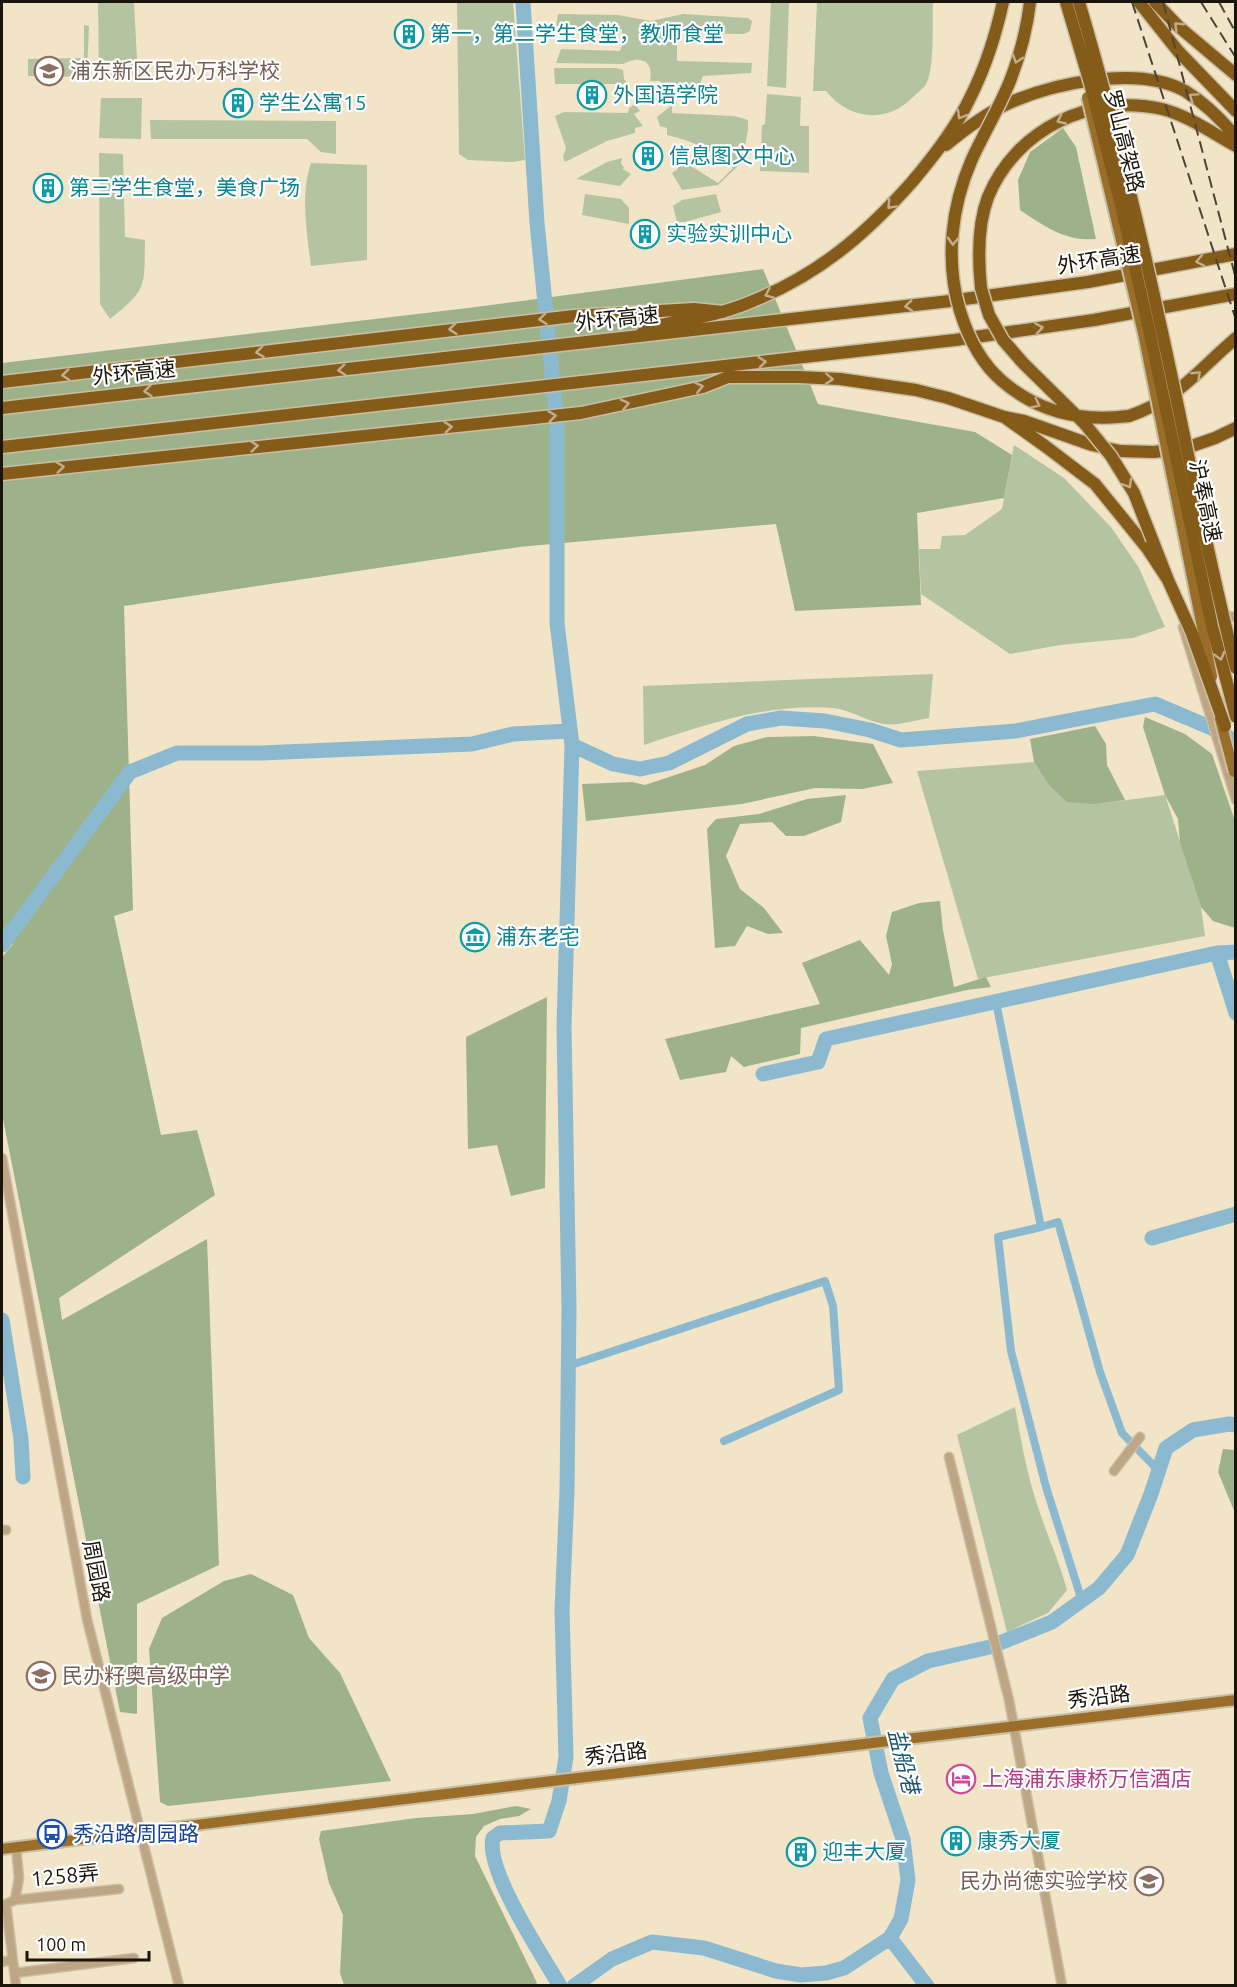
<svg xmlns="http://www.w3.org/2000/svg" width="1237" height="1987" viewBox="0 0 1237 1987" font-family="Ubuntu,'Noto Sans SC',sans-serif">
<rect width="100%" height="100%" fill="#f1e4c7"/>
<path fill="#b4c4a3" d="M98,2H134L137,59L142,68L137,75L99,78Z
M457,2H513L525,160L512,162L468,160L459,154Z
M771,2H789L786,88L767,86Z
M817,2H933C932,21 935,68 926,84C923,89 917,93 913,97C887,124 849,120 826,91H813Z
M558,14L618,15L651,21L683,14L748,18L752,21L750,31L744,34L677,33V61L752,63L751,73L703,76L698,89L671,88L659,81H650C654,60 640,55 623,64L556,63L561,49L620,51L622,45V29L556,27Z
M84,25L89,26L87,72L84,77L28,76V59L84,58Z
M554,68H616L623,70L624,79L628,84H555Z
M767,94L801,97L800,126H809V173L760,171L762,125L765,124Z
M101,98H142L141,139L99,138Z
M635,104L640,111L634,114L643,126L635,128V133L607,141L565,162L563,157L566,148L555,116L564,112L628,113L629,108Z
M672,105V113L734,116L748,120V130L742,162L718,185L682,190L672,173L678,169V166L682,163L691,166L718,183L733,168C714,151 693,141 667,135V128L660,126L657,117Z
M150,120L336,121V154L321,152L307,139H151Z
M99,153L123,154L125,237L145,240C144,287 148,289 110,319L100,304Z
M622,158L621,164L624,167L623,169L631,174L620,186L576,179L607,162Z
M311,163L367,165V260L311,266C307,233 300,195 311,163Z
M585,194L621,199L629,208V224L582,215Z
M716,194L721,212L685,222H677L673,206L682,200Z
M1014,445L1064,478L1111,527L1139,568L1165,627L1133,638L1060,645L1010,654L921,594L919,549H940L942,536L965,535L1002,509Z
M933,674L929,718C916,720 898,726 884,724C866,721 849,709 832,708C767,703 704,725 644,745L643,686Z
M1034,762L1048,784L1096,804L1165,795L1201,907L1205,936L978,979L917,771Z
M1015,1407C1021,1441 1027,1474 1038,1507C1047,1535 1059,1561 1067,1590L1048,1613L1007,1632L957,1435Z"/>
<path fill="#9eb28a" d="M1063,128L1076,147L1096,239C1066,242 1044,226 1020,210L1018,180L1030,152Z
M763,269L818,404L975,432L1012,455L1004,498L917,513L921,605L795,611L776,524L519,547L124,606L133,910L114,916L161,1135L197,1130L215,1195L59,1298L62,1320L207,1239L219,1565L137,1604V1714L120,1712L2,1114V957L13,944L2,947V363L468,308Z
M1145,717L1185,734L1212,754L1235,821V928L1213,921L1201,907L1180,843L1178,819L1165,795L1143,727Z
M1095,726L1106,744L1107,765L1125,800L1096,804L1067,802L1048,784L1034,762L1030,739Z
M814,736L873,744L893,783L862,789L815,788L742,804L586,821L582,784L632,782L645,785L705,765L734,746L767,737Z
M846,795L841,822L804,836H786L772,822L740,824L726,856L740,889L764,908L783,933L768,934L747,926L735,946L715,948L707,829L716,819L759,814L807,799Z
M940,901L943,930L954,987L986,977L991,987L967,990L801,1028L800,1054L744,1067L731,1056L726,1072L680,1080L665,1039L820,1004L802,963L860,940L889,975L892,964L886,936L892,912L919,903Z
M547,997L545,1188L511,1196L497,1145L468,1149L466,1037Z
M1223,1449L1235,1450V1513L1218,1472Z
M251,1574L293,1595L309,1638L340,1673L391,1781L168,1806L160,1802L149,1649L162,1618L224,1581Z
M516,1806L531,1809L519,1816L500,1819L484,1826L476,1837L475,1856L537,1983L535,1985H344L340,1973L343,1915L329,1883L319,1839L321,1831L416,1818L473,1814Z"/>
<g fill="none" stroke-linecap="round" stroke-linejoin="round">
<path stroke="#8bb9d0" stroke-width="8" d="M996,1002L1041,1227L998,1237L1011,1351L1046,1487L1082,1601
M1041,1227L1058,1222L1100,1372L1122,1433L1159,1471
M568,1366L825,1281L833,1306L839,1390L724,1441"/>
<path stroke="#8bb9d0" stroke-width="15" d="M523,2L537,223L557,423V623L572,745L564,1027L569,1308L567,1492L562,1611L566,1757L559,1801L549,1831L500,1833L493,1838C485,1870 542,1955 560,1986
M572,745L613,764L640,769L669,763L747,724L781,718L825,721L870,730L901,740L1016,731L1155,704L1221,732L1236,743
M2,945L130,772L177,753H261L472,744L513,734L569,731
M1217,953L1236,1013
M763,1074L818,1062L826,1039L1217,953L1236,952
M1152,1238L1236,1214
M2,1320L21,1439L23,1477
M890,1938L927,1986
M574,1986L612,1959L652,1942L704,1948L776,1971L801,1975L826,1973L844,1968L890,1938L901,1919L908,1880L903,1839L881,1773L870,1718L893,1679L928,1661L990,1647L1052,1622L1099,1588L1127,1555L1151,1494L1166,1448L1193,1430L1229,1424L1236,1425"/>
<g stroke="#cabfa5" stroke-width="11">
<path id="minor" d="M1218,615L1236,617
M1206,618L1183,627L1236,800
M2,1158L87,1619L179,1986
M949,1457L1009,1700L1062,1986
M1114,1471L1140,1437
M2,1530H6
M16,1847L19,1878L15,1900L6,1904L16,1986
M15,1900L119,1889
M2,1962L12,1960
M15,1973L134,1958"/>
</g>
<g stroke="#cabfa5" stroke-width="14">
<path id="major" d="M2,1849L527,1784L1236,1700"/>
</g>
<g stroke="#cabfa5" stroke-width="15">
<path id="highway" d="M1139,2L1178,51L1236,111
M1155,2L1179,27L1236,75
M946,145C964,130 985,114 1007,104C1053,83 1138,65 1185,91C1205,103 1221,119 1236,137
M981,288C978,259 977,226 988,197C1016,129 1091,93 1162,109C1189,116 1212,133 1236,146
M641,334C658,322 676,323 697,318C716,314 735,309 753,301C819,274 865,235 912,182C934,156 956,128 971,96C986,66 996,34 1003,2
M2,382L574,316L694,309L723,312
M2,408L950,301L1088,282L1236,254
M1129,416C1179,399 1198,370 1236,338
M1007,419L1045,446L1095,484L1147,548
M2,447L955,340L1094,320L1236,294
M2,474L581,413L703,387L728,377H799L840,379L916,390L948,398L1004,417L1024,421L1092,445L1120,451L1154,452L1186,448L1215,438L1236,428"/>
</g>
<use href="#minor" stroke="#bea584" stroke-width="8"/>
<use href="#major" stroke="#9a6d29" stroke-width="10"/>
<use href="#highway" stroke="#855b1a" stroke-width="12"/>
<path stroke="#4c4537" stroke-width="2" stroke-dasharray="12 6" stroke-linecap="butt" d="M1132,2L1236,320
M1163,2L1236,279
M1201,2L1236,58
M1219,2L1236,33"/>
<g stroke="#cabfa5" stroke-width="14" stroke-linecap="butt">
<path id="major-bridge" d="M1087,97L1143,333L1212,677
M1220,719L1234,772"/>
</g>
<g stroke="#cabfa5" stroke-width="15" stroke-linecap="butt">
<path id="highway-bridge" d="M1030,2C1027,29 1020,55 1010,81C999,108 984,133 972,159C951,207 945,261 960,311C968,337 981,363 1002,381C1039,413 1082,422 1129,416
M1066,2L1090,83L1121,205L1150,334L1212,626L1236,717
M1079,2C1111,110 1138,221 1162,332C1187,444 1207,557 1236,668
M981,288L989,315L1003,340L1023,363L1084,423L1111,456L1134,493L1168,580
M1147,548L1168,580L1191,631L1225,726"/>
</g>
<use href="#major-bridge" stroke="#9a6d29" stroke-width="10"/>
<use href="#highway-bridge" stroke="#855b1a" stroke-width="12"/>
</g>
<defs><path id="oneway-chevron" d="M-2-3.5L2.5 0L-2 3.5" fill="none" stroke-width="1.6" stroke-linecap="round" stroke-linejoin="round" transform="scale(1.5)"/></defs>
<g stroke="#c2ad8c">
<use href="#oneway-chevron" transform="translate(1178 26) rotate(-135)"/>
<use href="#oneway-chevron" transform="translate(1017 59) rotate(108)"/>
<use href="#oneway-chevron" transform="translate(1193 97) rotate(-145)"/>
<use href="#oneway-chevron" transform="translate(961 115) rotate(120)"/>
<use href="#oneway-chevron" transform="translate(1061 120) rotate(155)"/>
<use href="#oneway-chevron" transform="translate(891 205) rotate(133)"/>
<use href="#oneway-chevron" transform="translate(953 241) rotate(93)"/>
<use href="#oneway-chevron" transform="translate(1200 261) rotate(169)"/>
<use href="#oneway-chevron" transform="translate(769 294) rotate(156)"/>
<use href="#oneway-chevron" transform="translate(909 306) rotate(174)"/>
<use href="#oneway-chevron" transform="translate(543 319) rotate(174)"/>
<use href="#oneway-chevron" transform="translate(1039 328) rotate(-9)"/>
<use href="#oneway-chevron" transform="translate(453 329) rotate(174)"/>
<use href="#oneway-chevron" transform="translate(260 352) rotate(173)"/>
<use href="#oneway-chevron" transform="translate(762 362) rotate(-6)"/>
<use href="#oneway-chevron" transform="translate(342 370) rotate(174)"/>
<use href="#oneway-chevron" transform="translate(66 375) rotate(174)"/>
<use href="#oneway-chevron" transform="translate(1197 375) rotate(-44)"/>
<use href="#oneway-chevron" transform="translate(829 379) rotate(3)"/>
<use href="#oneway-chevron" transform="translate(699 387) rotate(-13)"/>
<use href="#oneway-chevron" transform="translate(148 391) rotate(174)"/>
<use href="#oneway-chevron" transform="translate(625 404) rotate(-13)"/>
<use href="#oneway-chevron" transform="translate(1036 404) rotate(26)"/>
<use href="#oneway-chevron" transform="translate(552 416) rotate(-7)"/>
<use href="#oneway-chevron" transform="translate(448 427) rotate(-6)"/>
<use href="#oneway-chevron" transform="translate(254 446) rotate(-6)"/>
<use href="#oneway-chevron" transform="translate(60 467) rotate(-7)"/>
<use href="#oneway-chevron" transform="translate(1128 484) rotate(59)"/>
<use href="#oneway-chevron" transform="translate(1220 656) rotate(75)"/>
</g>
<defs>
<g id="building-ring" transform="scale(1.5)"><circle r="9.5" fill="#fff" stroke="#0f9aa8" stroke-width="1.5"/><path d="M-4-6H4V6H1V3H-1V6H-4ZM-2.5-4.3h1.7v1.8h-1.7ZM.8-4.3h1.7v1.8H.8ZM-2.5-1h1.7V.8h-1.7ZM.8-1h1.7V.8H.8Z" fill="#0f9aa8"/></g>
<g id="school-ring" transform="scale(1.5)"><circle r="9.5" fill="#fff" stroke="#8d6e63" stroke-width="1.5"/><path d="M0-5L7-2L0 1L-7-2ZM-4 1L0 2.5L4 1V4Q0 6-4 4Z" fill="#8d6e63"/></g>
<g id="museum-ring" transform="scale(1.5)"><circle r="9.5" fill="#fff" stroke="#0f9aa8" stroke-width="1.5"/><path d="M0-6L6-3V-2H-6V-3ZM-5-1h2V3h-2ZM-1-1h2V3h-2ZM3-1h2V3H3ZM-6 4H6V6H-6Z" fill="#0f9aa8"/></g>
<g id="hotel-ring" transform="scale(1.5)"><circle r="9.5" fill="#fff" stroke="#d1479c" stroke-width="1.5"/><path d="M-6-4.5h1.5V1H6V5H4.5V3h-9V5H-6ZM-4 0a1.8 1.8 0 1 1 3.6 0ZM.5 0V-2.5h3Q6-2.5 6 0Z" fill="#d1479c"/></g>
<g id="bus-ring" transform="scale(1.5)"><circle r="9.5" fill="#fff" stroke="#1a4fb4" stroke-width="1.5"/><path d="M-5-6H5V4H4V6H2V4H-2V6H-4V4H-5ZM-3.5-4V0h7V-4ZM-3.5 1.2v1.5H-2V1.2ZM2 1.2v1.5H3.5V1.2Z" fill="#1a4fb4"/></g>
</defs>
<g fill-rule="evenodd">
<use href="#building-ring" x="409" y="34"/>
<use href="#school-ring" x="49" y="71"/>
<use href="#building-ring" x="592" y="95"/>
<use href="#building-ring" x="238" y="103"/>
<use href="#building-ring" x="648" y="156"/>
<use href="#building-ring" x="48" y="188"/>
<use href="#building-ring" x="645" y="234"/>
<use href="#museum-ring" x="475" y="937"/>
<use href="#school-ring" x="41" y="1676"/>
<use href="#hotel-ring" x="961" y="1779"/>
<use href="#bus-ring" x="52" y="1834"/>
<use href="#building-ring" x="956" y="1841"/>
<use href="#building-ring" x="801" y="1852"/>
<use href="#school-ring" x="1149" y="1881"/>
</g>
<g text-anchor="middle" stroke-width="4.5" stroke-linejoin="round" paint-order="stroke">
<g font-size="21" fill="#0d838f" stroke="#fff" text-anchor="start">
<text x="430" y="41">第一，第二学生食堂，教师食堂</text>
<text x="613" y="102">外国语学院</text>
<text x="259" y="110">学生公寓15</text>
<text x="669" y="163">信息图文中心</text>
<text x="69" y="195">第三学生食堂，美食广场</text>
<text x="666" y="241">实验实训中心</text>
<text x="496" y="944">浦东老宅</text>
<text x="977" y="1848">康秀大厦</text>
<text x="822" y="1859">迎丰大厦</text>
</g>
<g font-size="21" fill="#785e54" stroke="#fff" text-anchor="start">
<text x="70" y="78">浦东新区民办万科学校</text>
<text x="62" y="1683">民办籽奥高级中学</text>
<text x="1128" y="1888" text-anchor="end">民办尚徳实验学校</text>
</g>
<g font-size="21" fill="#1a150b" stroke="#fff">
<text transform="translate(1124 141) rotate(76)" y="7">罗山高架路</text>
<text transform="translate(1099 260) rotate(-9)" y="7">外环高速</text>
<text transform="translate(617 319) rotate(-6)" y="7">外环高速</text>
<text transform="translate(134 373) rotate(-6)" y="7">外环高速</text>
<text transform="translate(1205 501) rotate(78)" y="7">沪奉高速</text>
<text transform="translate(96 1571) rotate(79)" y="7">周园路</text>
<text transform="translate(1099 1697) rotate(-7)" y="7">秀沿路</text>
<text transform="translate(616 1754) rotate(-7)" y="7">秀沿路</text>
<text transform="translate(65 1876) rotate(-6)" y="7">1258弄</text>
</g>
<g font-size="21" fill="#b23c85" stroke="#fff" text-anchor="start">
<text x="982" y="1786">上海浦东康桥万信酒店</text>
</g>
<g font-size="21" fill="#164399" stroke="#fff" text-anchor="start">
<text x="73" y="1841">秀沿路周园路</text>
</g>
<g font-size="22" font-style="italic" fill="#1a556d" stroke="#fff">
<text transform="translate(904 1761) rotate(76)" y="8">盐船港</text>
</g>
</g>
<rect width="1237" height="1987" fill="none" stroke="#1a150b" stroke-width="6"/>
<path d="M27 1951v9h122v-9" fill="none" stroke="#1a150b" stroke-width="3"/>
<text x="36" y="1951" font-size="18" fill="#1a150b" stroke="#ffffff" stroke-width="4.5" paint-order="stroke">100 m</text>
</svg>
